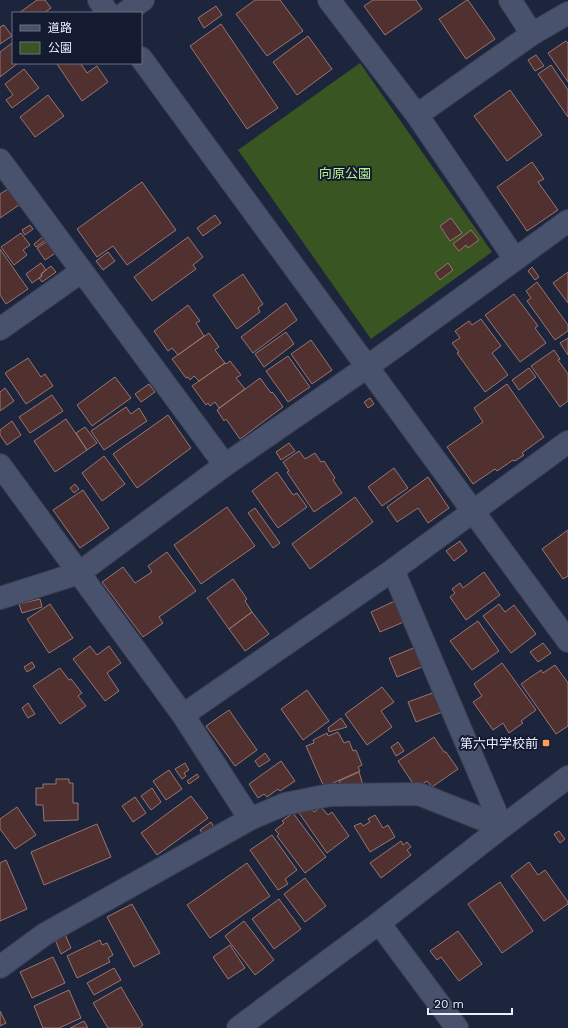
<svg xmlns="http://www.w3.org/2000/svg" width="568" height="1028" viewBox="0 0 568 1028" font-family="'Work Sans','Noto Sans JP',sans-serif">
<rect width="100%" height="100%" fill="#1d253c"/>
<path fill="#385522" d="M360,63L492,252L371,339L238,150Z"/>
<path fill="#50312f" stroke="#997572" d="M37,0H45L51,8L44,13H19Z
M255,0H280L303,31L267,56L236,14Z
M373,0H416L422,9L385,35L364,6Z
M467,0H468L495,39L466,59L439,19Z
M216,6L222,15L204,28L198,18Z
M221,24L278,108L247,129L190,46Z
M4,25L12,36L0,44V27Z
M308,36L332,69L297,95L273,62Z
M566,41L568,43V82L548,53Z
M12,43L13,44V63H18L0,77V52Z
M536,55L544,66L535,71L528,60Z
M59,63H83L81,64L87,73L97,66L108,82L82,101L57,64Z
M551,65L568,90V117L538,74Z
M24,69L39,88L12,108L6,100L13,95L5,84Z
M510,90L542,135L507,161L474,116Z
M48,95L64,116L35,137L20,117Z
M532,162L544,179L538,182L558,210L527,231L497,187Z
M142,182L176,230L127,265L113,246L97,257L77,229Z
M8,189L19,205L0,218V194Z
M215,215L221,223L203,236L197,228Z
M451,218L462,233L450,241L440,226Z
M30,225L33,229L25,235L22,230Z
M471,230L479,240L468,248L466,245L459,251L453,244Z
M21,233L30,245L23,250L27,255L14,265L1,247Z
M44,236L47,239L36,247L34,244Z
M188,237L203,257L193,265L196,269L152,301L134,277Z
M49,240L57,252L45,260L37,248Z
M0,249L28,289L6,304L0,295Z
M108,252L115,261L103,270L96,261Z
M41,263L46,270L41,274L42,276L32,283L26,274Z
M448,263L453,270L440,280L435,273Z
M51,266L56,272L42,282L39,278L42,276L41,274Z
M532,267L539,277L535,280L528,271Z
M568,272V303L553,283Z
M243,274L263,304L258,308L260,312L237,329L213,295Z
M537,282L568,325V331L555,340L527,301L531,298L526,291Z
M514,294L538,326L535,328L546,343L520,362L485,315Z
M286,303L297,320L253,353L241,337Z
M188,305L200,321L196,323L204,336L178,355L172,348L168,351L154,331Z
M481,319L501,346L492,353L508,375L485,392L457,353L459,352L452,343L460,338L455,331L469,321L472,325Z
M286,332L294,344L264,367L255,354Z
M209,333L219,347L215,350L225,363L199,381L194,376L190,380L188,377L186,378L172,359Z
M568,338V355L560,343Z
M311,340L332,370L312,384L291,354Z
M554,350L560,359L558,360L568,374V401L560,407L531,366Z
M288,356L310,387L288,402L266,371Z
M28,358L41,377L45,374L53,386L26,404L5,373Z
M230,361L241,375L236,378L245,389L219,408L215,402L210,406L208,403L206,405L192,386L225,363L226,364Z
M529,368L536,377L519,390L512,380Z
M115,377L131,398L92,426L77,405Z
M260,378L271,393L272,392L274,394L283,407L240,439L226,419L224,421L217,410Z
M149,384L155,392L141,402L135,394Z
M507,384L544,437L522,453L524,455L515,461L513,460L497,471L495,469L473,484L447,447L483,422L474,408Z
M5,388L14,401L0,411V392Z
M52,395L63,411L30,433L19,417Z
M370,398L374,404L368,408L364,402Z
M126,407L131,414L139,408L147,421L104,450L91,431Z
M168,415L191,448L137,488L113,454Z
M66,419L87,450L55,472L34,441Z
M12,421L21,435L7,445L0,435V430Z
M85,427L97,443L87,450L76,433Z
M289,443L295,451L281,460L276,452Z
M299,451L305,459L315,453L321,462L324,461L335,478L333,480L342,493L314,512L287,472L289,471L283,462Z
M104,456L125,484L102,501L82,473Z
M394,468L408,488L382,506L368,487Z
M277,472L293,495L297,493L307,507L278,528L252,491Z
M428,477L449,508L428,523L418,508L397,522L387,507Z
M75,484L79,489L74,493L70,488Z
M83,490L109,528L80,548L53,510Z
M355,497L373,522L310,569L292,544Z
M227,507L255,546L201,584L174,545Z
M255,508L280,543L273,548L248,513Z
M568,530V576L563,579L542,549Z
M460,541L467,551L454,561L446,551Z
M167,552L196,591L159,617L163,623L143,637L102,582L123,567L135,583L152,572L148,566Z
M484,572L500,595L466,620L450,597L455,593L452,589L460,583L463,588Z
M233,579L247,599L245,601L252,612L229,629L207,598Z
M40,599L42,607L22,613L19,604Z
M397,600L406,621L380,632L371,612Z
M50,604L73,638L49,653L27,619Z
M499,604L505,612L514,605L536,634L511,653L483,616Z
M252,612L269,634L245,651L229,629Z
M478,621L499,651L472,670L450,641Z
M543,643L551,653L538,662L530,652Z
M90,646L97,655L109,646L121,663L107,673L119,691L105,701L73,659Z
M416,647L424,666L397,677L389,658Z
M32,662L35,667L27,672L24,667Z
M502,663L536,710L521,721L523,723L509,733L503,723L493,730L473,702L482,696L474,684Z
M555,665L568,683V726L556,734L521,684L541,670L543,673Z
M60,668L69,680L71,679L82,693L78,696L86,706L60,724L33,686Z
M382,687L394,702L381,711L392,727L367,745L345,714Z
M307,690L329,721L303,740L281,709Z
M435,692L442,712L416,722L408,702Z
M28,703L35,714L28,718L22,708Z
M229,710L257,750L235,766L206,726Z
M341,718L347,727L329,732L328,728Z
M338,732L344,743L349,741L353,751L356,750L362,765L358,767L360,771L324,787L306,746L314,743L313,740L327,733L328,736Z
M434,737L444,752H446L458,769L432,787L427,781L416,788L398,761Z
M398,742L404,751L396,756L391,747Z
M265,753L270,760L259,767L255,761Z
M281,761L295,781L280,791L278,789L267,797L264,794L258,798L249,784Z
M185,763L189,770L184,773L186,776L182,779L175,769Z
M169,770L182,789L166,800L153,781Z
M359,772L363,785L341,787L339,781Z
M197,774L199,777L189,784L187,781Z
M56,779H69V783H73V803H78V820L44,821L43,805H36V788H43V784H56Z
M152,788L161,802L151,810L141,796Z
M191,796L208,818L157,855L141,833Z
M135,797L146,813L133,822L122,806Z
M17,807L36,835L15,849L0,829V819Z
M309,807L314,812L321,807L328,815L332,812L349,836L327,853L297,810Z
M293,813L326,857L305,873L277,836L279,834L275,830L284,823L282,821Z
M375,815L383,828L388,825L395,837L370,852L354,826L361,823L363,826L370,822L368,819Z
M211,822L215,829L204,836L200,830Z
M97,824L111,857L44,885L31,852Z
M559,831L565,839L560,843L554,834Z
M272,835L297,870L285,879L288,884L278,890L250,850Z
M401,841L403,845L407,842L411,847L407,850L411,855L381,878L370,863Z
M6,860L27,909L0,921V863Z
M529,862L538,875L545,870L568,902V904L544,921L511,876Z
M247,863L270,896L210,938L187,905Z
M305,878L326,906L305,922L284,894Z
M500,882L533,931L502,953L468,904Z
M279,899L301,929L274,949L252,919Z
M132,904L160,953L134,967L107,917Z
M244,921L274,960L255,975L225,936Z
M458,931L482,964L459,981L441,957L437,960L430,951Z
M64,932L71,948L61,954L54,937Z
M100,940L102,945L107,943L113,955L108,958L110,962L77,978L67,956Z
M230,945L245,968L228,979L213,957Z
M53,957L65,983L32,998L20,972Z
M114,968L121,980L94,995L87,983Z
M121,987L143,1025L139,1028H108L93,1003Z
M69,990L81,1018L59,1028H43L34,1006Z
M0,1011L6,1023L0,1026Z
M84,1021L88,1028H70Z"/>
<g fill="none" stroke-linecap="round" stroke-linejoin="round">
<g stroke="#393f53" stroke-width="24">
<path id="minor" d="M99,0L108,13
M329,0L417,115L515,259
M510,0L532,34
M125,13L143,0
M141,58L568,641
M417,115L532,34L568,13
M0,160L225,465
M0,329L82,271
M0,465L183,715L250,819
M0,598L79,573L225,465L367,367L568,221
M183,715L393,570L568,442
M379,923L457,1028
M0,967L45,934L250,819L285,804L330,795L419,794L502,827L393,570"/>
</g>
<g stroke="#393f53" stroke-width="24">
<path id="tertiary" d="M238,1028L379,923L502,827L568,777"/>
</g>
<use href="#minor" stroke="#48526c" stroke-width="22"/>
<use href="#tertiary" stroke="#48526c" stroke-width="22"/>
</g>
<rect fill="#fb9e51" stroke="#141b31" stroke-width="1.5" x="542" y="739" width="8" height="8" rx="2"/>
<g text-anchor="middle" stroke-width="4" stroke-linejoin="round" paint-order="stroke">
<g font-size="13" fill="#b9f091" stroke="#141b31">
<text x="345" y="178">向原公園</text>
</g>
<g font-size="13" fill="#e9efff" stroke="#141b31" text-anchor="end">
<text x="538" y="748">第六中学校前</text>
</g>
</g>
<rect x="12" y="12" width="130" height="52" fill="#141b31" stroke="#697083"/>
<rect x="20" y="25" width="20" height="6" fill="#48526c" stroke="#697083"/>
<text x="48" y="32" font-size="12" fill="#e9efff">道路</text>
<rect x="20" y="42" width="20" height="12" fill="#385522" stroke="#697083"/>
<text x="48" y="52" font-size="12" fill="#e9efff">公園</text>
<path d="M428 1008v6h84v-6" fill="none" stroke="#e9efff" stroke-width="2"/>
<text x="434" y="1008" font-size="12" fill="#e9efff" stroke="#141b31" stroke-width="3" paint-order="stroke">20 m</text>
</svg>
